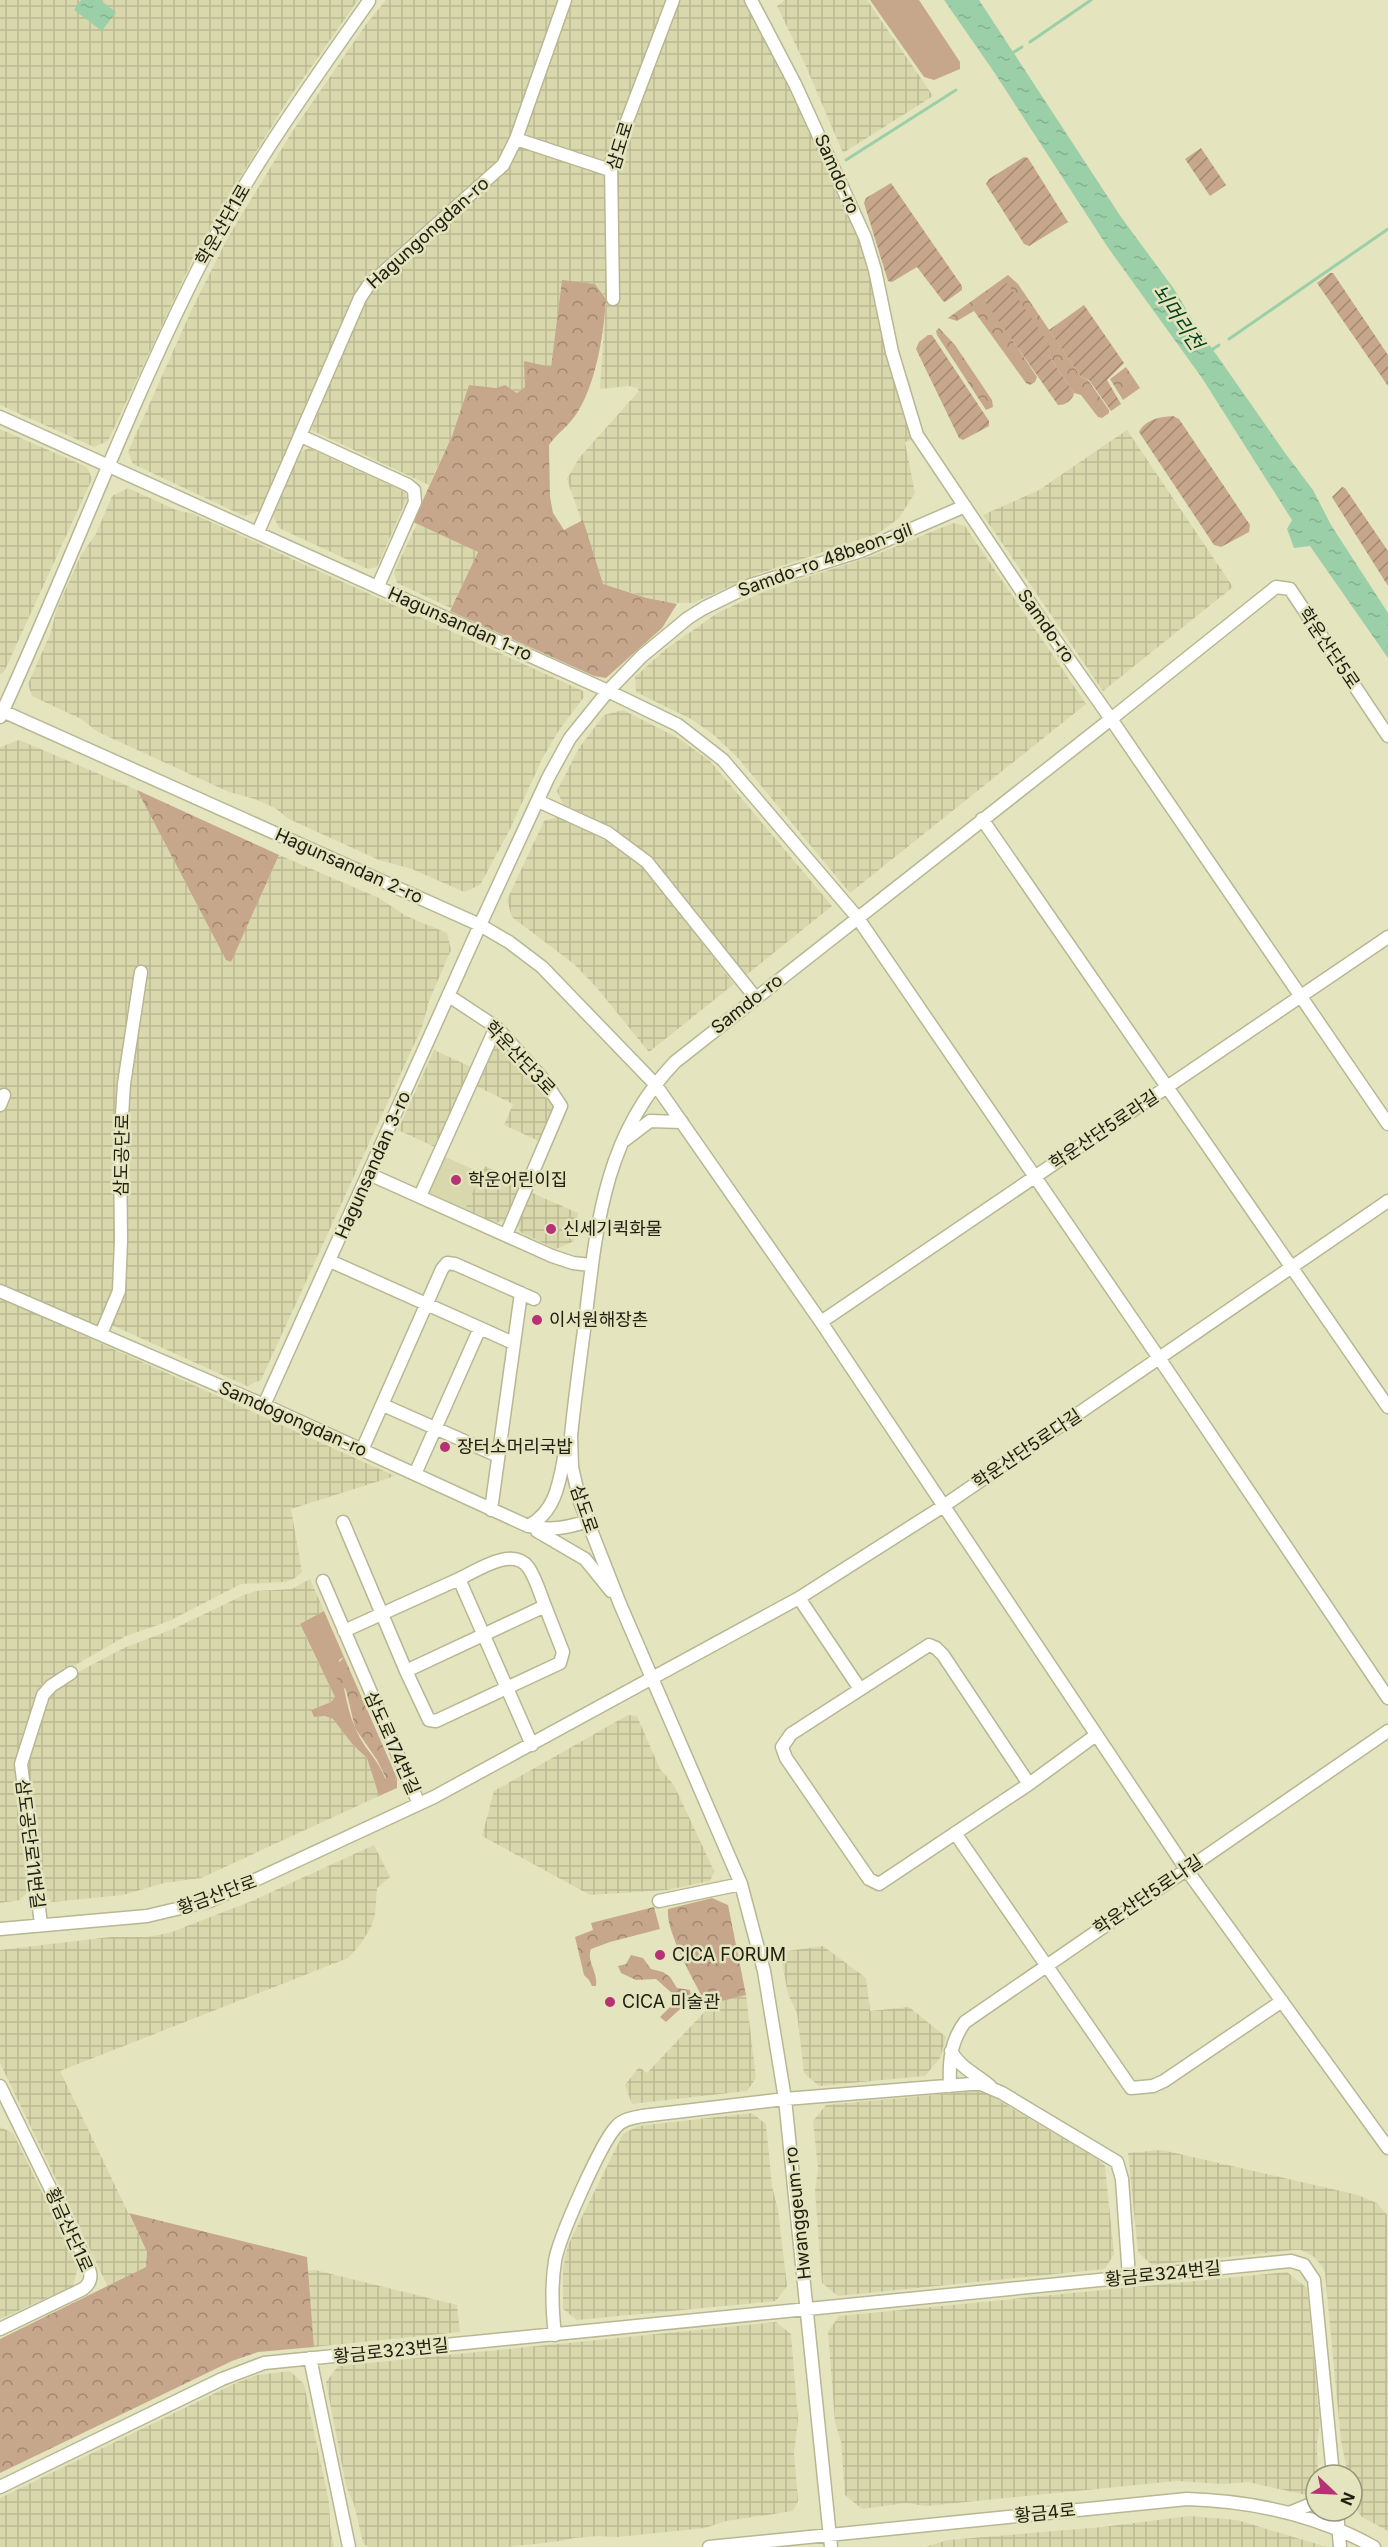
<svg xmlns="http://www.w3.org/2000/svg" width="1388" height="2547" viewBox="0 0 1388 2547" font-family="Inter,'Noto Sans KR',sans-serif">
<defs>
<pattern id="industrial-grid" width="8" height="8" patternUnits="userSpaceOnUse" patternTransform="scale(1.5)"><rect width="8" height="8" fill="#d9d8ac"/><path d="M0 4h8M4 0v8" fill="none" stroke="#bab993"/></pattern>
<pattern id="forest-crowns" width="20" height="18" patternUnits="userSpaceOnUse" patternTransform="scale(1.5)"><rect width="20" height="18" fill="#c7a78b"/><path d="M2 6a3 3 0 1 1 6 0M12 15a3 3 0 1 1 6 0" fill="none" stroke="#a18870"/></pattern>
<pattern id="garden-furrows" width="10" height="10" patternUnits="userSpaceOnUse" patternTransform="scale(1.5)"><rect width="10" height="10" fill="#c7a78b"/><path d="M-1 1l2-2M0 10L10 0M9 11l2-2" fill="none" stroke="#a18870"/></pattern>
<pattern id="water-ripples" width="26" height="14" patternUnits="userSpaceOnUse" patternTransform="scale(1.5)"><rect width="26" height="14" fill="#9bcfa7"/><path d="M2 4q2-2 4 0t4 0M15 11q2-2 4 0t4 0" fill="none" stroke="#85b18f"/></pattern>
</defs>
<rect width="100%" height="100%" fill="#e4e4bf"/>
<path fill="#d9d8ac" d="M443,1156L482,1173L464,1211L429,1193Z"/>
<path fill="url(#industrial-grid)" d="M0,0H358L288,100L226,200L190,265L108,441L94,447L0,405Z
M386,0H559L509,140L499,161L358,290L261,511L244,516L133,464L128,452L192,309L227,239L292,132L367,23Z
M570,0H745L799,102L865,248L890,363L912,440L905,442L915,493L899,518L879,533L758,574L693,603H665L603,584L567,479L579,458L639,391L637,388L629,386L600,389L606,298L595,284L562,281L551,368L517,393L505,385L496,388L469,385L452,436L429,485L311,430L357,316L369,293L509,166Z
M785,0H867L933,96L843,153L805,64L777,6Z
M0,429L87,467L92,479L4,672L0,674Z
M1127,430L1233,587L1103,691L983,515L1039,490Z
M309,448L405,492L407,498L377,567L368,569L279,528L273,515L301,452Z
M128,488L176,510L193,514L583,691L584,697L559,730L542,759L510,829L480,885L464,892L412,869L379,860L289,819L275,808L255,799L229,792L98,732L81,719L32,696L28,684L51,632L56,611L81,555L96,534L112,496Z
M953,523L965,526L1086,704L850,893L738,758L713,734L691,719L636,692L635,677L666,649L719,612L768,590L875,555Z
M417,524L478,552L451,608L397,583L394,572Z
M623,710L678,738L710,761L832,906L745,976L653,859L614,828L563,804L557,791L579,748L604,715Z
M19,740L137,790L226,960L231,961L279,855L379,898L406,916L447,933L451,950L429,1001L422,1027L261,1380L247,1386L114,1326H95L0,1284V747Z
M557,817L614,844L641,865L734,984L649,1052L597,988L574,964L512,917L507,900L544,821Z
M502,1041L555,1104L541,1142L504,1125L513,1104L476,1086L496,1042Z
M434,1050L471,1067L435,1147L398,1130Z
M485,1166L522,1183L506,1220L495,1223L465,1209Z
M532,1193L578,1213L574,1241L556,1249L520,1232L518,1225Z
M0,1298L395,1476L291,1509L302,1572L295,1578L286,1582L241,1584L169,1621L126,1636L42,1684L24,1729L15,1764L29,1890L20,1900L0,1903Z
M310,1579L324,1611L300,1625L335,1697L331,1702L311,1710L314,1717L325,1716L333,1719L353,1745L367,1758L379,1796L201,1878L164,1883L123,1895L52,1902L42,1893L26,1764L46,1702L53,1691L82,1670L124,1648L173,1629L244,1595L256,1591L292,1589Z
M628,1715L637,1716L660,1769L674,1785L714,1871L710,1881L667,1890L590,1895L482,1836L494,1791Z
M374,1845L390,1877L377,1888L375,1915L371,1927L360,1945L348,1958L60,2071L147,2252L146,2267L108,2287L0,2063V1950L110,1937H148L169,1933L252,1901Z
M823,1946L866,1978L870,2011L909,2007L946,2037L940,2058L925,2076L819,2086L804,2073L797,2013L788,1994L780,1952Z
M746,1995L756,2078L747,2091L632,2104L625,2085L639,2067L647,2073L708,2008L718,2002Z
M976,2091L988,2094L1097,2159L1105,2166L1114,2254L1105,2269L838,2296L822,2283L815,2191L818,2168L813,2121L826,2105Z
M752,2113L766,2124L772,2186L778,2210L787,2286L776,2301L577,2320L563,2309V2268L568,2245L623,2134L638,2126Z
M0,2127L13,2133L78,2266L73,2286L0,2319Z
M1162,2150L1358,2195L1377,2203L1387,2215L1388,2531L1362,2517L1352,2503V2475H1348L1341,2441L1325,2273L1322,2266L1313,2256L1301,2250H1294L1152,2265L1138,2252L1128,2153Z
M315,2270L457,2305L460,2332L314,2347L308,2271Z
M1287,2272L1307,2288L1320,2423L1317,2444L1318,2475H1316V2486L1306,2495L1248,2482L1223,2484L1176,2481L926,2506L906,2503L862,2509L845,2495L841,2442L835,2422L828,2332L839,2316Z
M776,2322L791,2334L798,2420L794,2452L798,2501L793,2511L726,2521L705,2528L618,2537L597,2536L574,2538L561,2541L508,2547H368L363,2543L354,2504L346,2486L326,2382L338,2366Z
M290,2371L304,2384L329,2502L330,2527L334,2547H0V2498L236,2383L257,2375Z
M1189,2516L1237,2520L1327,2547H926L948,2540L1103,2527Z"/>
<path fill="#c7a78b" d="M870,0H919L960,62V69L934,80L924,77Z
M324,1611L344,1657L339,1660C344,1687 347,1714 360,1738C368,1752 379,1762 385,1778L394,1781L397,1778V1788L379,1796L367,1758L353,1745L333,1719L325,1716L314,1717L311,1710L331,1702L335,1697L300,1624Z"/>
<path fill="url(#forest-crowns)" d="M1008,275L1018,284L1081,377L1088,380L1109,410V413L1102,418L1098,417L1081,395L1074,393L1048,355V350L985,299L1037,377L1035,382L1030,385L1026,383L974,311L957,321L948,318Z
M562,280L595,284L606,299C604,333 596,384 577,413C569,426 557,433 549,445L550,497L553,513L564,530L583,520L603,584L647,598L677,604L662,628L606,678L594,676L450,611L478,552L413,522L452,436L469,385L496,388L505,385L517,393L525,387L524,361L551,367Z
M939,328L955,345L992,400L993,407L986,410L937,335L936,331Z
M1126,367L1140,388L1123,400L1110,379Z
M137,790L279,855L231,962L226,960Z
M344,1657L397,1778L394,1781L387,1780L377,1760L355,1728L346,1690L335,1676L337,1665Z
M712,1898L728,1905L746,1995L718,2002L708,2008C697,1986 665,1932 668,1909Z
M654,1907L660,1929L610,1942L591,1949C586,1961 598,1971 596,1986H592L589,1980L584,1975L575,1937L593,1930L591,1923Z
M631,1955L643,1958L651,1969L663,1972L670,1977L677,1988L690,1990L691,1999L666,2022L660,2017L673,2004V1994L656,1979L636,1980L621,1973L618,1966L626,1964Z
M129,2213L307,2257L314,2347L258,2352L232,2361L0,2473V2339L146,2267L147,2252Z"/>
<path fill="url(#garden-furrows)" d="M1201,148L1226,185L1210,196L1185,159Z
M1024,157L1028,158L1068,222L1029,246L1024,244L986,184L989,179Z
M891,183L962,286V290L945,302L943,301L917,267L892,282L888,281L864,203L866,198Z
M1330,273H1333L1388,355V386L1317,283Z
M1007,283L1048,342L1050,347L1048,355L1074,393C1073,400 1064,406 1058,405L986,303L987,297Z
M1084,305L1124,363L1107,380L1121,404L1111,411L1089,380L1081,377L1049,330Z
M928,335H932L989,421V426L963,440L959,438L916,349L919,342Z
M1173,416L1179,419L1250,525L1249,532L1221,547L1214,545L1139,432C1146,419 1160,417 1173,416Z
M1342,487L1345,488L1388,551V586L1332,497Z"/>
<path fill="url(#water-ripples)" d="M81,0H100L116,12L102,31L74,10Z
M944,0H979L1121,217L1174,289L1195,324L1285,453L1313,490L1331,525L1388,613V658L1310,546L1294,548L1287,529L1292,520L1202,378L1109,249L992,69Z"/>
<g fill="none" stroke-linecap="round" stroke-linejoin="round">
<path stroke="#9bcfa7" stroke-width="3" d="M1030,42L1091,0
M1011,54L1022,47
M846,160L956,90
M1229,339L1388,229
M1210,351L1219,345"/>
<g stroke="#b7b793" stroke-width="15">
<path id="minor" d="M751,0L795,84L865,237L875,270L892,352L917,435L1037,614L1111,719L675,1062C606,1134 597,1220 586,1314C581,1355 575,1395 571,1436L572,1467L580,1502L620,1604L741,1884L764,1971L785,2099L831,2547
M516,139L610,170
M613,299L611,163L673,0
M0,417L608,691L678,725L723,760L857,917L1159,1358L1388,1698
M301,436L408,485L414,490L415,502L378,586
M258,532L360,298L368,286L503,165L516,139L565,0
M0,710L480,925L509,942L542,967L655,1084L821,1322L1186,1869L1388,2148
M0,717C68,570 124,417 196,273C244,177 308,88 369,1
M1388,736L1290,589L1276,587L1111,719L1388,1124
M538,801L608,833L647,862L755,997
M982,819L1388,1407
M449,996L496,1027L543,1079L561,1106L506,1235
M0,1105L4,1095
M625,1140L650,1121L682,1122
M369,1174L552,1256L573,1263L591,1265
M420,1196L496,1027
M330,1261L480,1328L415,1474
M0,1291L264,1405L528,1526C551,1531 566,1528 588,1521
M821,1322L1388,937
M480,1328L513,1343
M101,1334L119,1291L121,1240L120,1146L124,1084L141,972
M264,1405L480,925L548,778L570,738L608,691L642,656L688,618L704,608L751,585L861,551L965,506
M383,1405L498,1456
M362,1450L442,1269L447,1263L455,1264L534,1299
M491,1510L521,1293
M343,1522L406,1671
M528,1526C558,1511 560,1477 566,1447
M537,1531L585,1559L611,1591
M459,1579C476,1571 512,1546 528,1567C536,1578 540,1594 545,1606
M323,1581L419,1804
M799,1598L860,1689
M545,1606L563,1652L560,1663L436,1721L429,1720L406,1671Z
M344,1631L459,1579L532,1745
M1029,1784L943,1655L936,1648L929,1645L791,1734L782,1747L786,1758L869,1879L879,1884L1029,1784L1096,1735
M955,1833L1131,2088L1153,2086L1164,2081L1282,2001
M659,1901L741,1884
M41,1924L21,1764L43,1695L51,1686L71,1673
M0,1929L147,1916L210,1901L434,1797L799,1598L942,1507L1388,1201
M951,2051C959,2067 976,2074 990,2086
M0,2086L85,2259C90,2270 95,2280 83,2289L0,2329
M950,2086C949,2062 950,2042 965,2022L1388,1731
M555,2335C552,2310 551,2286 555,2261C559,2237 601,2143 616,2127C623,2119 632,2118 642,2116L785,2099L971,2084H981L1002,2093L1117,2162L1122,2179L1129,2277
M310,2358L349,2547
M0,2487L222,2379L264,2363L1291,2261L1304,2265L1314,2280L1333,2475
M1337,2511L1340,2547
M1289,2513L1316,2502
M709,2547L1187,2499C1251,2501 1317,2515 1374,2547"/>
</g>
<use href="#minor" stroke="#fff" stroke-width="12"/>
</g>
<g fill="#b73175" stroke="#e4e4bf" stroke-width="2">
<circle cx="456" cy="1180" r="6"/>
<circle cx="551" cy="1229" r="6"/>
<circle cx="537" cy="1320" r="6"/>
<circle cx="445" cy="1447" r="6"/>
<circle cx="660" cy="1955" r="6"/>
<circle cx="610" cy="2002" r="6"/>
</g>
<g text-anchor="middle" stroke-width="5" stroke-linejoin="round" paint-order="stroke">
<g font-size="18" fill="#202012" stroke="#e4e4bf">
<text transform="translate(620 146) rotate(-73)" y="6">삼도로</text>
<text transform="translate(837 174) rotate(66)" y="6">Samdo-ro</text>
<text transform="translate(223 225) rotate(-60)" y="6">학운산단1로</text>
<text transform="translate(428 233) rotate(-42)" y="6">Hagungongdan-ro</text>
<text transform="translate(825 560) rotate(-20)" y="6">Samdo-ro 48beon-gil</text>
<text transform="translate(460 624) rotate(24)" y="6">Hagunsandan 1-ro</text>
<text transform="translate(1046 626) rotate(55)" y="6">Samdo-ro</text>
<text transform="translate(1329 648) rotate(56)" y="6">학운산단5로</text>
<text transform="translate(349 866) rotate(24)" y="6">Hagunsandan 2-ro</text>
<text transform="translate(747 1004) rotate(-38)" y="6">Samdo-ro</text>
<text transform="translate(520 1058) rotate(47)" y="6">학운산단3로</text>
<text transform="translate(1104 1130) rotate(-34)" y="6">학운산단5로라길</text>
<text transform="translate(122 1155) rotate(-89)" y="6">삼도공단로</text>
<text transform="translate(373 1165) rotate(-66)" y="6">Hagunsandan 3-ro</text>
<text transform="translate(293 1419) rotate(24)" y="6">Samdogongdan-ro</text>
<text transform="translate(1027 1449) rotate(-34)" y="6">학운산단5로다길</text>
<text transform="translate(584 1509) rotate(71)" y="6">삼도로</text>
<text transform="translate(392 1743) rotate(66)" y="6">삼도로174번길</text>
<text transform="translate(30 1844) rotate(83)" y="6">삼도공단로11번길</text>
<text transform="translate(217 1895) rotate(-20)" y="6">황금산단로</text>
<text transform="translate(1148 1895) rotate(-34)" y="6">학운산단5로나길</text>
<text transform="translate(798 2213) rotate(-96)" y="6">Hwanggeum-ro</text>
<text transform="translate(69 2230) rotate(66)" y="6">황금산단1로</text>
<text transform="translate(1163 2274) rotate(-6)" y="6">황금로324번길</text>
<text transform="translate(391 2351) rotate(-6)" y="6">황금로323번길</text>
<text transform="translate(1045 2513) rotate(-6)" y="6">황금4로</text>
</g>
<g font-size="18" fill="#202012" stroke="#e4e4bf" text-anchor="start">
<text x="468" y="1186">학운어린이집</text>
<text x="563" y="1235">신세기퀵화물</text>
<text x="549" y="1326">이서원해장촌</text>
<text x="457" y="1453">장터소머리국밥</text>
<text x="672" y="1961">CICA FORUM</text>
<text x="622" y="2008">CICA 미술관</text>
</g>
<g font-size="20" font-style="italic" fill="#04421f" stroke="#e4e4bf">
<text transform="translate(1178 317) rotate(56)" y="7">뇌머리천</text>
</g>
</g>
<g transform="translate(1334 2493) rotate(113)"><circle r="28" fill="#e4e4bf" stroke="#96967a" stroke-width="1.5"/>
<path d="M0-4.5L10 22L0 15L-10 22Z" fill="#b73175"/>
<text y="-9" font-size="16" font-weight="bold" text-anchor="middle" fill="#202012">N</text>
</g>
</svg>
